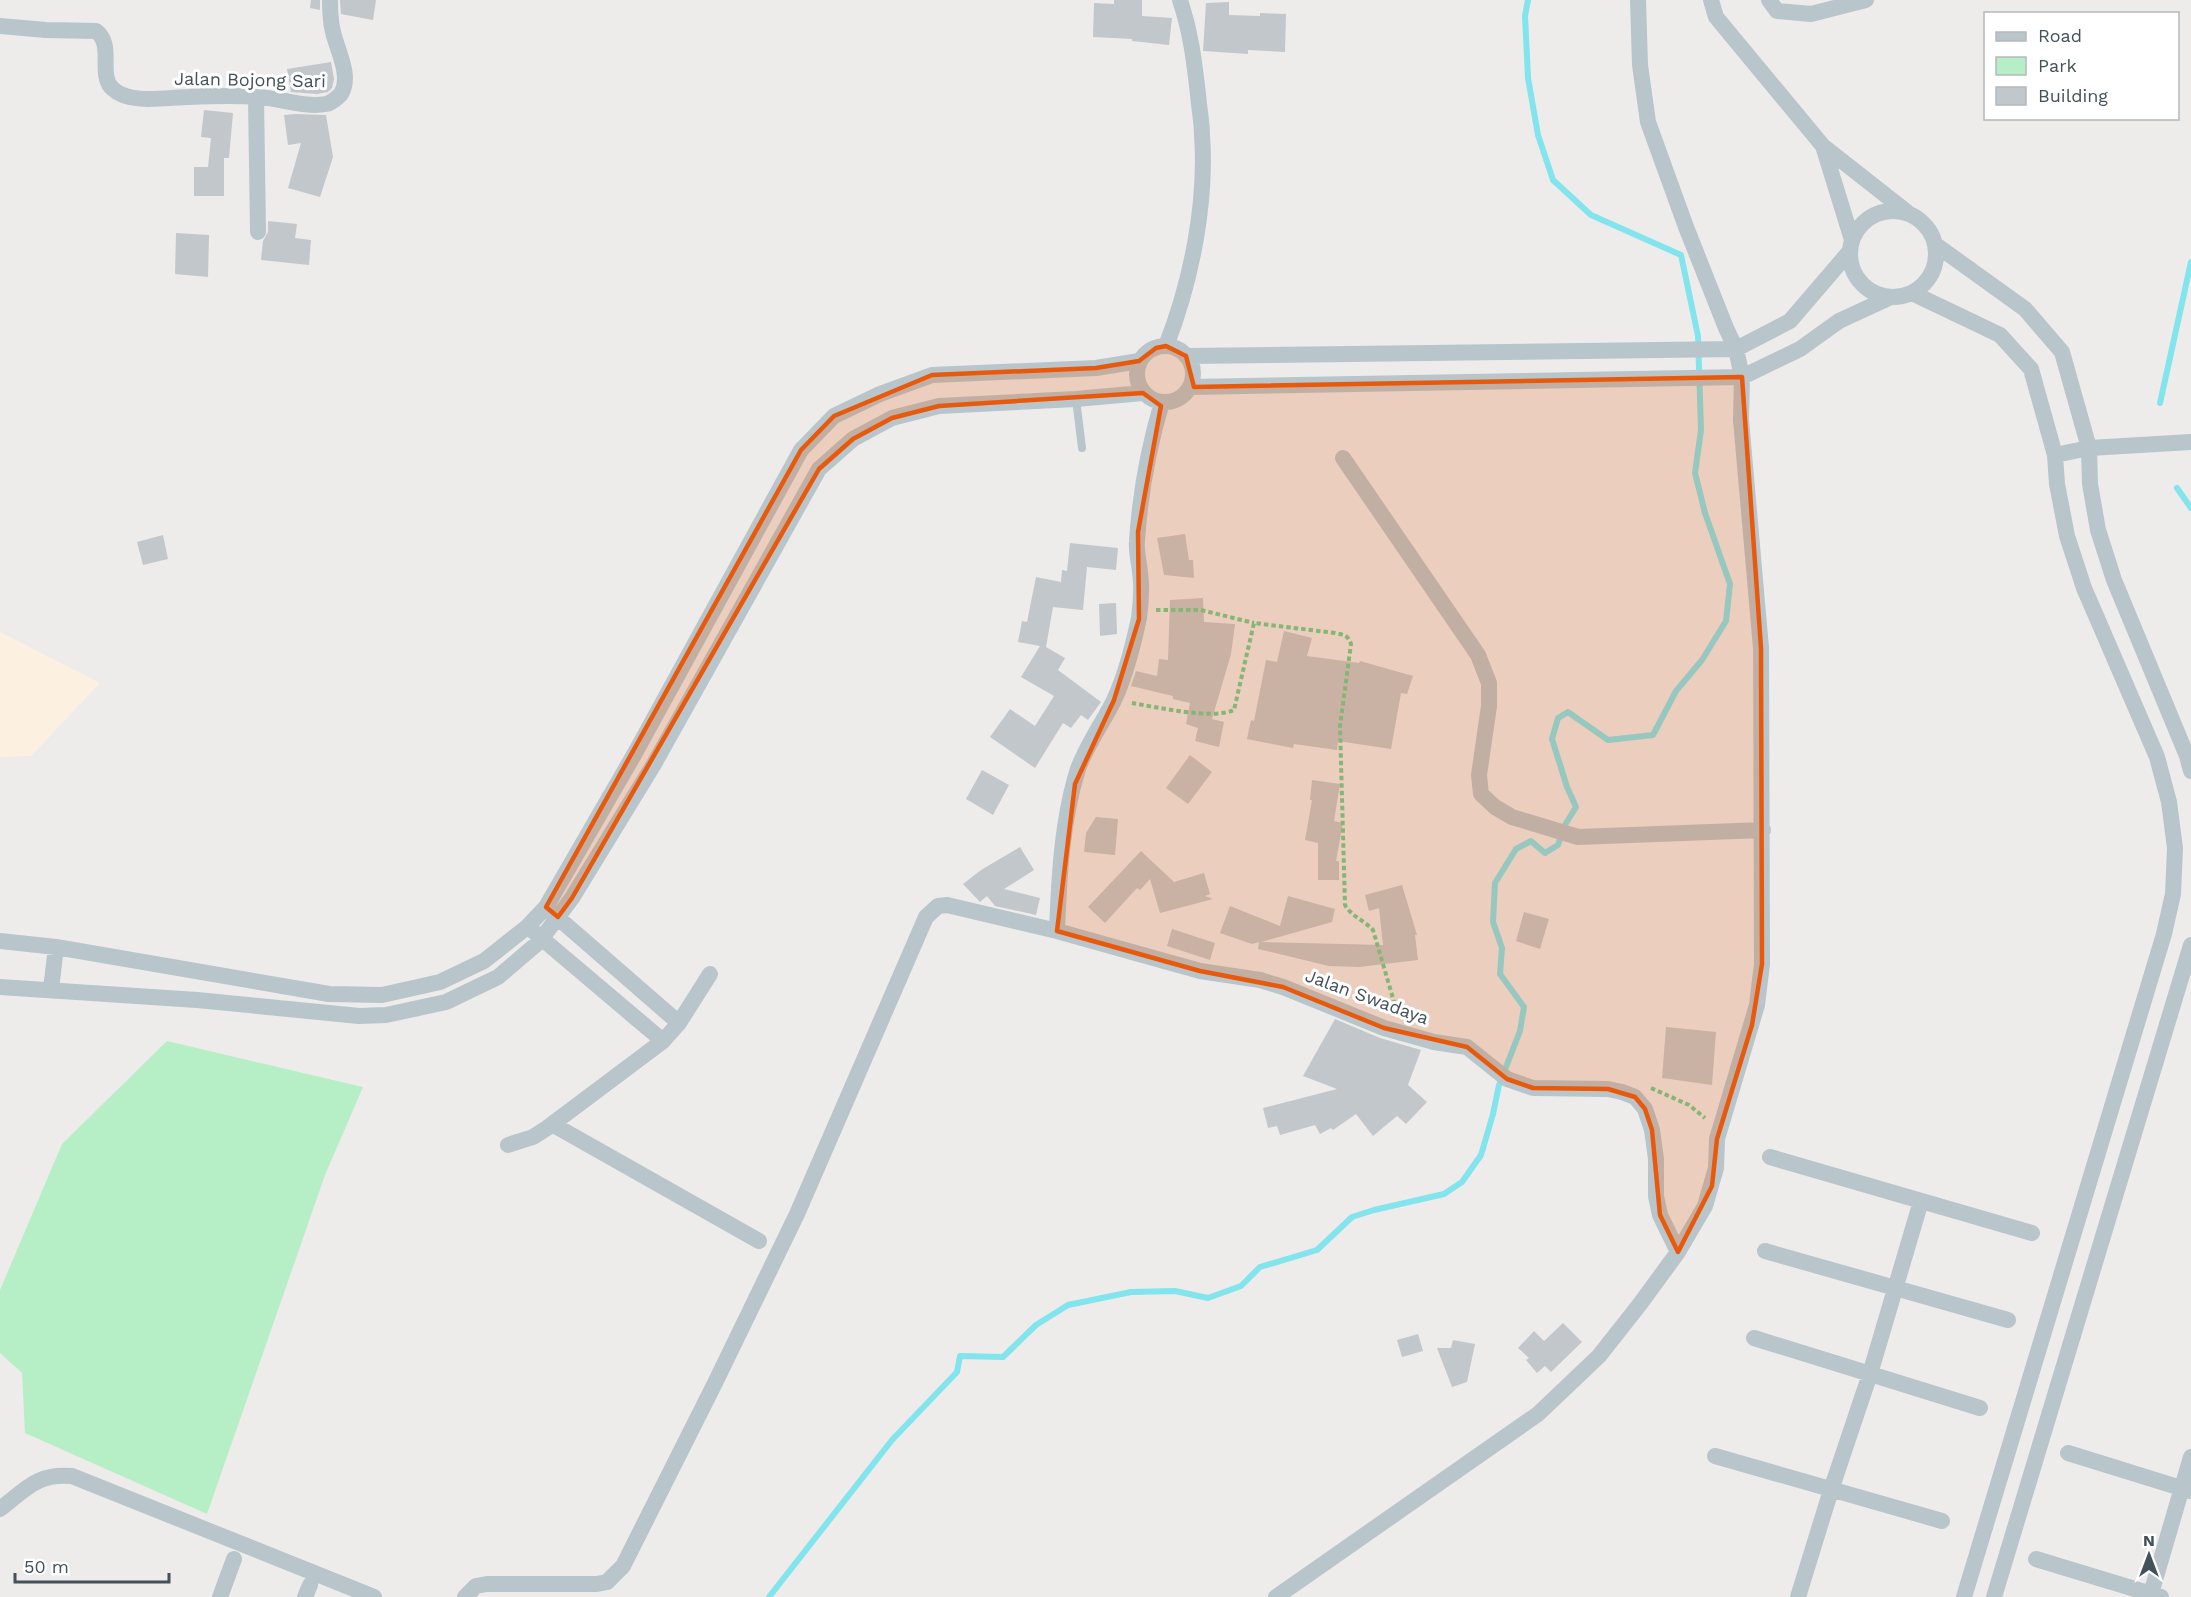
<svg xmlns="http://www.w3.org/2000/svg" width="2191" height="1597" viewBox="0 0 2191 1597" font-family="'Work Sans',sans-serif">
<rect width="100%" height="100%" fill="#eeebeb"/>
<path fill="#fcf1e1" d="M0,632L100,683L31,756L0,757Z"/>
<path fill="#b6efc5" d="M167,1041L363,1087L325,1175L207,1514L25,1433L22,1373L0,1353V1290L62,1144Z"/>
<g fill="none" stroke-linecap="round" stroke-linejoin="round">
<path stroke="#82e4ed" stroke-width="6" d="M2160,403L2191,262
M2177,488L2191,508
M769,1597L892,1440L957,1372L960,1356L1003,1357L1036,1325L1068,1305L1131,1292L1175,1291L1208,1298L1241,1286L1260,1267L1317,1250L1352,1217L1374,1210L1444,1194L1462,1182L1481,1155L1493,1114L1499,1085L1520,1031L1524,1007L1500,974L1502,948L1493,922L1495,883L1516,849L1531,841L1545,853L1558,845L1565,825L1576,807L1567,787L1552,739L1558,718L1568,712L1608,740L1653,735L1676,691L1702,660L1726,621L1730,584L1705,513L1695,473L1701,430L1698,336L1681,255L1591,215L1553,180L1538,135L1528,78L1525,16L1528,0"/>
</g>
<path fill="#c2c7cb" d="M311,0H320V10L310,8Z
M340,0H376L373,20L341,14Z
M1114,0H1142V16L1172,18L1169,45L1132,41V39L1093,37L1094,3L1114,4Z
M1229,2V15L1260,16V13L1286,14L1285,52L1248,50V54L1203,51L1206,3Z
M331,62L334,79L332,88L328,92L317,94L291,92L287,69Z
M204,110L233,113L229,158H224V196H194V167H208L211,138L201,137Z
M295,114L326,115L333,157L320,197L288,188L301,143L288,145L284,115Z
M268,221L297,224L295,238L311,240L309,265L261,260L263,241L268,232Z
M176,233L209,235L208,277L175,274Z
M1185,534L1189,560H1193L1194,578L1164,575L1157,538Z
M163,535L168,559L143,565L137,542Z
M1070,543L1118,548L1116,570L1087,567L1083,610L1053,607L1046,647L1065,658L1058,670L1101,702L1088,720L1081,715L1071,728L1063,723L1035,768L990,737L1010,709L1035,726L1054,696L1021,677L1040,646L1018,642L1022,621L1027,622L1036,577L1061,582L1062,570L1067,571Z
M1203,598L1204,622L1235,624L1231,654L1212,719L1224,722L1219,747L1195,741L1198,728L1186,724L1190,703L1173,699V696L1131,686L1136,671L1157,676L1159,659L1168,660L1170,600Z
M1116,603L1117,634L1100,636L1099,604Z
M1284,631L1312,638L1307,656L1359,663L1360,661L1413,676L1407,694L1401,693L1391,749L1338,741L1337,750L1294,744L1293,748L1247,739L1251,720L1254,721L1266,660L1277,662Z
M1190,755L1212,772L1188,804L1166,788Z
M982,770L1009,785L993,815L966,799Z
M1312,780L1340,784L1334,821L1343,823L1336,861H1339V880H1318V843L1305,840L1312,800H1310Z
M1096,817L1118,819L1115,855L1084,852L1086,833Z
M1020,847L1034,870L1004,889L1040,898L1036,915L995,906L987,896L980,902L963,884L981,870Z
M1141,851L1174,882L1204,873L1210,894L1205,896L1213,899L1160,913L1150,879L1140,890L1137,888L1105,923L1088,907Z
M1402,885L1417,935H1415L1418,960L1359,967L1329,966L1258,949L1259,942L1252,944L1220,933L1230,906L1280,926L1288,896L1335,909L1332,922L1261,942L1383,945L1379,908L1369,911L1365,895Z
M1524,912L1549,919L1540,949L1516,941Z
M1172,929L1215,943L1210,960L1167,946Z
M1335,1019L1380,1038L1421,1050L1408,1085L1427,1102L1406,1124L1397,1116L1373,1136L1356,1114L1333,1130L1331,1128L1320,1134L1315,1125L1280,1135L1277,1126L1268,1128L1263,1108L1337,1089L1303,1076Z
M1666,1027L1716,1032L1712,1085L1662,1078Z
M1563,1323L1582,1342L1551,1372L1545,1366L1537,1373L1526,1360L1529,1358L1518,1348L1534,1331L1544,1341Z
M1418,1334L1423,1351L1402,1357L1397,1340Z
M1453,1340L1475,1344L1467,1382L1452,1387L1437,1348H1451Z"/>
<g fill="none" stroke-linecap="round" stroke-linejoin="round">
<path stroke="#6ecd92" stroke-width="4" stroke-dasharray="4.5 3" stroke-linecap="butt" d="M1156,610H1201L1254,623
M1132,703C1156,707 1212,720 1234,710L1254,623L1335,633C1344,635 1348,635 1351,644L1340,726L1345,905C1353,918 1363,919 1373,930L1397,1012
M1651,1088L1689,1105L1705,1118"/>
<path stroke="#b8c5cb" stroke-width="8" d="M1076,399L1082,448"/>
<path stroke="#b8c5cb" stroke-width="16" d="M1711,0L1716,17L1823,146L1907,212
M1769,0L1777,11L1811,14L1866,0
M0,26L46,30L96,31C115,45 97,75 113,89C130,105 168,97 189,97C212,96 235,95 258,97C280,98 304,108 326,104C332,103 337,98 341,94C352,76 337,50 333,32C330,21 330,11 330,0
M256,97L258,232
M1823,146L1852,240
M1850 254a43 43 0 1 1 86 0a43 43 0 1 1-86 0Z
M1936,245L2025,309L2062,352L2089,448L2090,484L2098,530L2114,580L2187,756L2191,771
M1912,293L2000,335L2031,369L2055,455L2057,484L2067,536L2084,588L2157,757L2169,802L2175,848L2173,894L2164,934L1964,1597
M1166,346C1191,282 1207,204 1202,135C1202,122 1199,108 1198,94C1194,60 1191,33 1180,0
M1137 374a28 28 0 1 1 56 0a28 28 0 1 1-56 0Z
M1186,356L1736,349L1790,321L1850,251
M1190,387L1742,377L1800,349L1839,321L1891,297
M2055,455L2089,448L2191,442
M1343,458L1478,655L1489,683V706L1479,775L1481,794L1495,807L1512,817L1578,837L1763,830
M549,910L679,1023
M533,931L663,1041
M1057,931C1059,878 1062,819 1078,769C1086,747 1099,728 1110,708C1124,683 1133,646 1139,618C1141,603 1142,587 1140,572C1139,562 1136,551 1137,541C1140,494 1149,446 1162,402
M0,941L56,947L329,994L382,995L440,982L484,961L527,927L546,907L635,753L801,450L834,416L880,394L932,375L1096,368L1139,361
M0,987L197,1000L359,1016L386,1015L446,1002L498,977L539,942L572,898L654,764L819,469L853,439L892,418L939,406L1076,399L1143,393
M51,989L56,947
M552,1124L759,1241
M508,1145L533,1137L547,1128L663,1041L679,1023L710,974
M1770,1157L2032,1233
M1765,1251L2008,1320
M1754,1338L1980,1408
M2068,1453L2191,1491
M1715,1456L1942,1521
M0,1509C26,1489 37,1473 72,1476L374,1597
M2036,1559L2161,1597
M220,1597L234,1559
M305,1597L310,1585
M465,1597L476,1586L487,1584H597L607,1582L623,1566L715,1383L797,1214L926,917L938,906L947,905L1057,931L1200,971L1260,980L1283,987L1384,1028L1434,1042L1467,1047L1507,1079L1533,1088L1608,1089L1622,1092L1635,1097L1645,1109L1652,1130L1656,1159V1196L1660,1215L1678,1252
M1276,1597L1538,1414L1599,1356L1640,1304L1678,1252L1705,1206L1716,1168L1717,1139L1757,1005L1762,964L1761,648L1741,420L1742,377L1736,349L1726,328L1686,227L1648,122L1640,65L1638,0
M1798,1597L1831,1490L1870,1374L1921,1201
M1994,1597L2191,945
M2150,1597L2191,1457"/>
</g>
<path fill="#e8590c" fill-opacity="0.2" stroke="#e8590c" stroke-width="4.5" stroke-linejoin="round" d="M1166,346L1186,356L1194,387L1742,377L1761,648L1762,964L1752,1025L1717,1139L1712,1186L1678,1252L1660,1215L1652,1130L1645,1109L1635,1097L1608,1089L1533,1088L1507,1079L1467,1047L1384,1028L1283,987L1200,971L1057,931L1075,784L1114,700L1139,619L1138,532L1161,406L1143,393L939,406L892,418L853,439L819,469L572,898L558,917L546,907L801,450L834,416L932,375L1096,368L1139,361L1156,348Z"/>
<g text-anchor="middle" stroke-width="6" stroke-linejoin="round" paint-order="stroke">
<g font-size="18" fill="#435159" stroke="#fff">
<text transform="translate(250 80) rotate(1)" y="6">Jalan Bojong Sari</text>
<text transform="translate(1367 997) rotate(20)" y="6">Jalan Swadaya</text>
</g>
</g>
<rect x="1984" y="12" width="195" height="108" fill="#ffffff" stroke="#b4b9bd" stroke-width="1.5"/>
<rect x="1996" y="32" width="30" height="9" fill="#b8c5cb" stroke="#b4b9bd" stroke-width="1.5"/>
<text x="2038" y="42" font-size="18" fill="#435159">Road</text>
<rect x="1996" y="57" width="30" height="18" fill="#b6efc5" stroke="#b4b9bd" stroke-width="1.5"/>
<text x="2038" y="72" font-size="18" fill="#435159">Park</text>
<rect x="1996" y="87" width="30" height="18" fill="#c2c7cb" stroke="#b4b9bd" stroke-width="1.5"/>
<text x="2038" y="102" font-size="18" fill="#435159">Building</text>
<g transform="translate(2149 1555)" stroke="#ffffff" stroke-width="4.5" paint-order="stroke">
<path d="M0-4.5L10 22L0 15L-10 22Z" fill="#435159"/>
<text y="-9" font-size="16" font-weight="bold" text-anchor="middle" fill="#435159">N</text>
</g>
<path d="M15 1573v9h154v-9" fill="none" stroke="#435159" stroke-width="3"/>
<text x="24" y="1573" font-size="18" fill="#435159" stroke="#ffffff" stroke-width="4.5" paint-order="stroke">50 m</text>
</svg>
